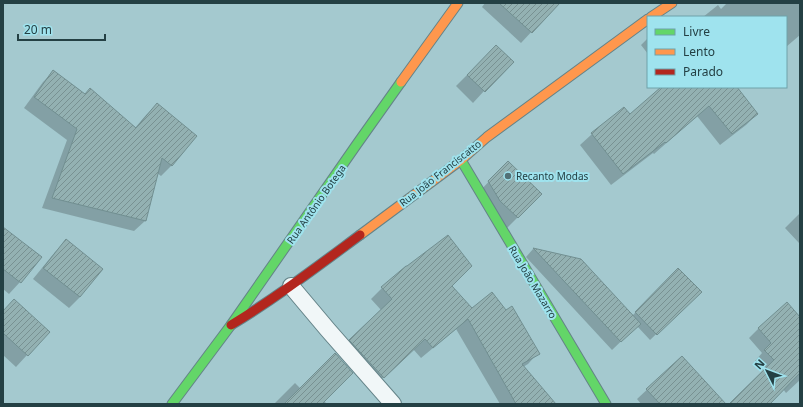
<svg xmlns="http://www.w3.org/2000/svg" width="803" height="407" viewBox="0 0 803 407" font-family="'Noto Sans',sans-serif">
<defs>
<pattern id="building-hatch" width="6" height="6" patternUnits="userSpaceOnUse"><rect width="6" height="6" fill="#93b1b2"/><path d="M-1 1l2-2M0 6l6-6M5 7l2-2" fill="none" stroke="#789192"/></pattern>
</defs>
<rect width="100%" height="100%" fill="#a4c9cf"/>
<path fill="#0003" d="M485,3H556L550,12L521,43L482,7Z
M727,3H800V35L786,47V17H703L718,5L721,9Z
M648,38V54L641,45Z
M485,57L484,91L473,103L456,86Z
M54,71L85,95L135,128L146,115L157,105L196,136L171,166L161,176L157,173L145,221L134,231L42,208L67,140L24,108L43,82Z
M663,87H736L757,114L746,125L720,145L697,116L654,154L653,153L611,185L580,145L592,134L630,116Z
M497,173L541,194L506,229L478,193Z
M800,213V242L799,243L785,228Z
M3,229L40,257L20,282L9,294L3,289Z
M66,241L80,297L69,308L33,279L55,252Z
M533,249L580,260L632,316L678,269L700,292L650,340L637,326L612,350L526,257Z
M450,286L472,310L538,353L528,364L523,367L554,404H500L456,329L421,358L413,349L372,388L339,351L381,310L371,299L382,288Z
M3,311L27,355L16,367L3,355Z
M800,313V380L786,393L783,389L769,404H730L764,371L755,361L762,353L749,338L759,328L798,316Z
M682,357L725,404H641L637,399Z
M295,383L300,388L324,401L327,404H274Z"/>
<path fill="url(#building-hatch)" stroke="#718f91" d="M499,3H560L532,33Z
M496,45L514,62L485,92L467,75Z
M53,70L85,94L90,88L136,128L157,103L197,136L172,166L162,158L146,221L52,198L77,129L34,97Z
M661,87H737L758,114L732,134L709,106L666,143L665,142L623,174L591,133L624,107L630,114Z
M508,161L542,194L518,218L500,201L488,181Z
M3,227L42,257L21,283L3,269Z
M448,235L472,266L452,286L472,308L492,292L506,310L512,306L540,354L522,364L556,404H516L468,319L433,348L425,339L384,378L349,340L392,299L381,287L406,266H407Z
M66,239L103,269L80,297L43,268Z
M533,248L581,259L641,324L621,342Z
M678,268L702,292L657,335L635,312Z
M14,299L50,332L28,356L3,333V311Z
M787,302L800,317V373L770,404H729L774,360L764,350L771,343L758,328Z
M335,353L353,373L322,404H284Z
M682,356L726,404H660L646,389Z"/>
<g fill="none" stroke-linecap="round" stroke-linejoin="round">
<g stroke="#648388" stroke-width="18">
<path id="lane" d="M291,286L328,330L393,404"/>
</g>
<g stroke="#648388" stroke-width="11">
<path id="fast" d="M461,160L606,404
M172,404L231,325L357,144L401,82"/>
</g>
<g stroke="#648388" stroke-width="11">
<path id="slow" d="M651,17L672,3
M401,82L458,3
M360,235L461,160L487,137L648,19"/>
</g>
<g stroke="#648388" stroke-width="11">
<path id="jam" d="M231,325C276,298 318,266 360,235"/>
</g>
<use href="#lane" stroke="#f1f7f8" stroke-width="16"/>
<use href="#fast" stroke="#63d668" stroke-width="9"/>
<use href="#slow" stroke="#ff974d" stroke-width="9"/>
<use href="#jam" stroke="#b3261e" stroke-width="9"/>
</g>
<circle fill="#517075" stroke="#9fe3ee" stroke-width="1.5" cx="508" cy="176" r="4"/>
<g text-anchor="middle" stroke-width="4" stroke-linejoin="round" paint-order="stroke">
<g font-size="10" fill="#244044" stroke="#9fe3ee">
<text transform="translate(440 173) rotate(-38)" y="4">Rua João Franciscatto</text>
<text transform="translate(316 204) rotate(-55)" y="4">Rua Antônio Botega</text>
<text transform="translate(533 282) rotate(59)" y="4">Rua João Mazarro</text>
</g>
<g font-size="10" fill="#244044" stroke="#9fe3ee" text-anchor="start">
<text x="516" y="180">Recanto Modas</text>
</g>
</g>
<rect width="803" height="407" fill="none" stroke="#244044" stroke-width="8"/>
<rect x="647" y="16" width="140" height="72" fill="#9fe3ee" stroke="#6ea2aa"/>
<rect x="655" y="29" width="20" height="6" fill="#63d668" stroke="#6ea2aa"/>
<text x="683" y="36" font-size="12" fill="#244044">Livre</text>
<rect x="655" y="49" width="20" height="6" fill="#ff974d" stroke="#6ea2aa"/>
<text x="683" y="56" font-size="12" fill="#244044">Lento</text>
<rect x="655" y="69" width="20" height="6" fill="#b3261e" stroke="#6ea2aa"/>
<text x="683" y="76" font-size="12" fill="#244044">Parado</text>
<g transform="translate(767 371) rotate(312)" stroke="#9fe3ee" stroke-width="3" paint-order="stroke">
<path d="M0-3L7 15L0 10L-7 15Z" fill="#244044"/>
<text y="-6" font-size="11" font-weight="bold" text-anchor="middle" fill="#244044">N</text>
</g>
<path d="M18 34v6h87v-6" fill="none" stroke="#244044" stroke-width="2"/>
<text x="24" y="34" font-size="12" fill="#244044" stroke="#9fe3ee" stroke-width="3" paint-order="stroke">20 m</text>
</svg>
